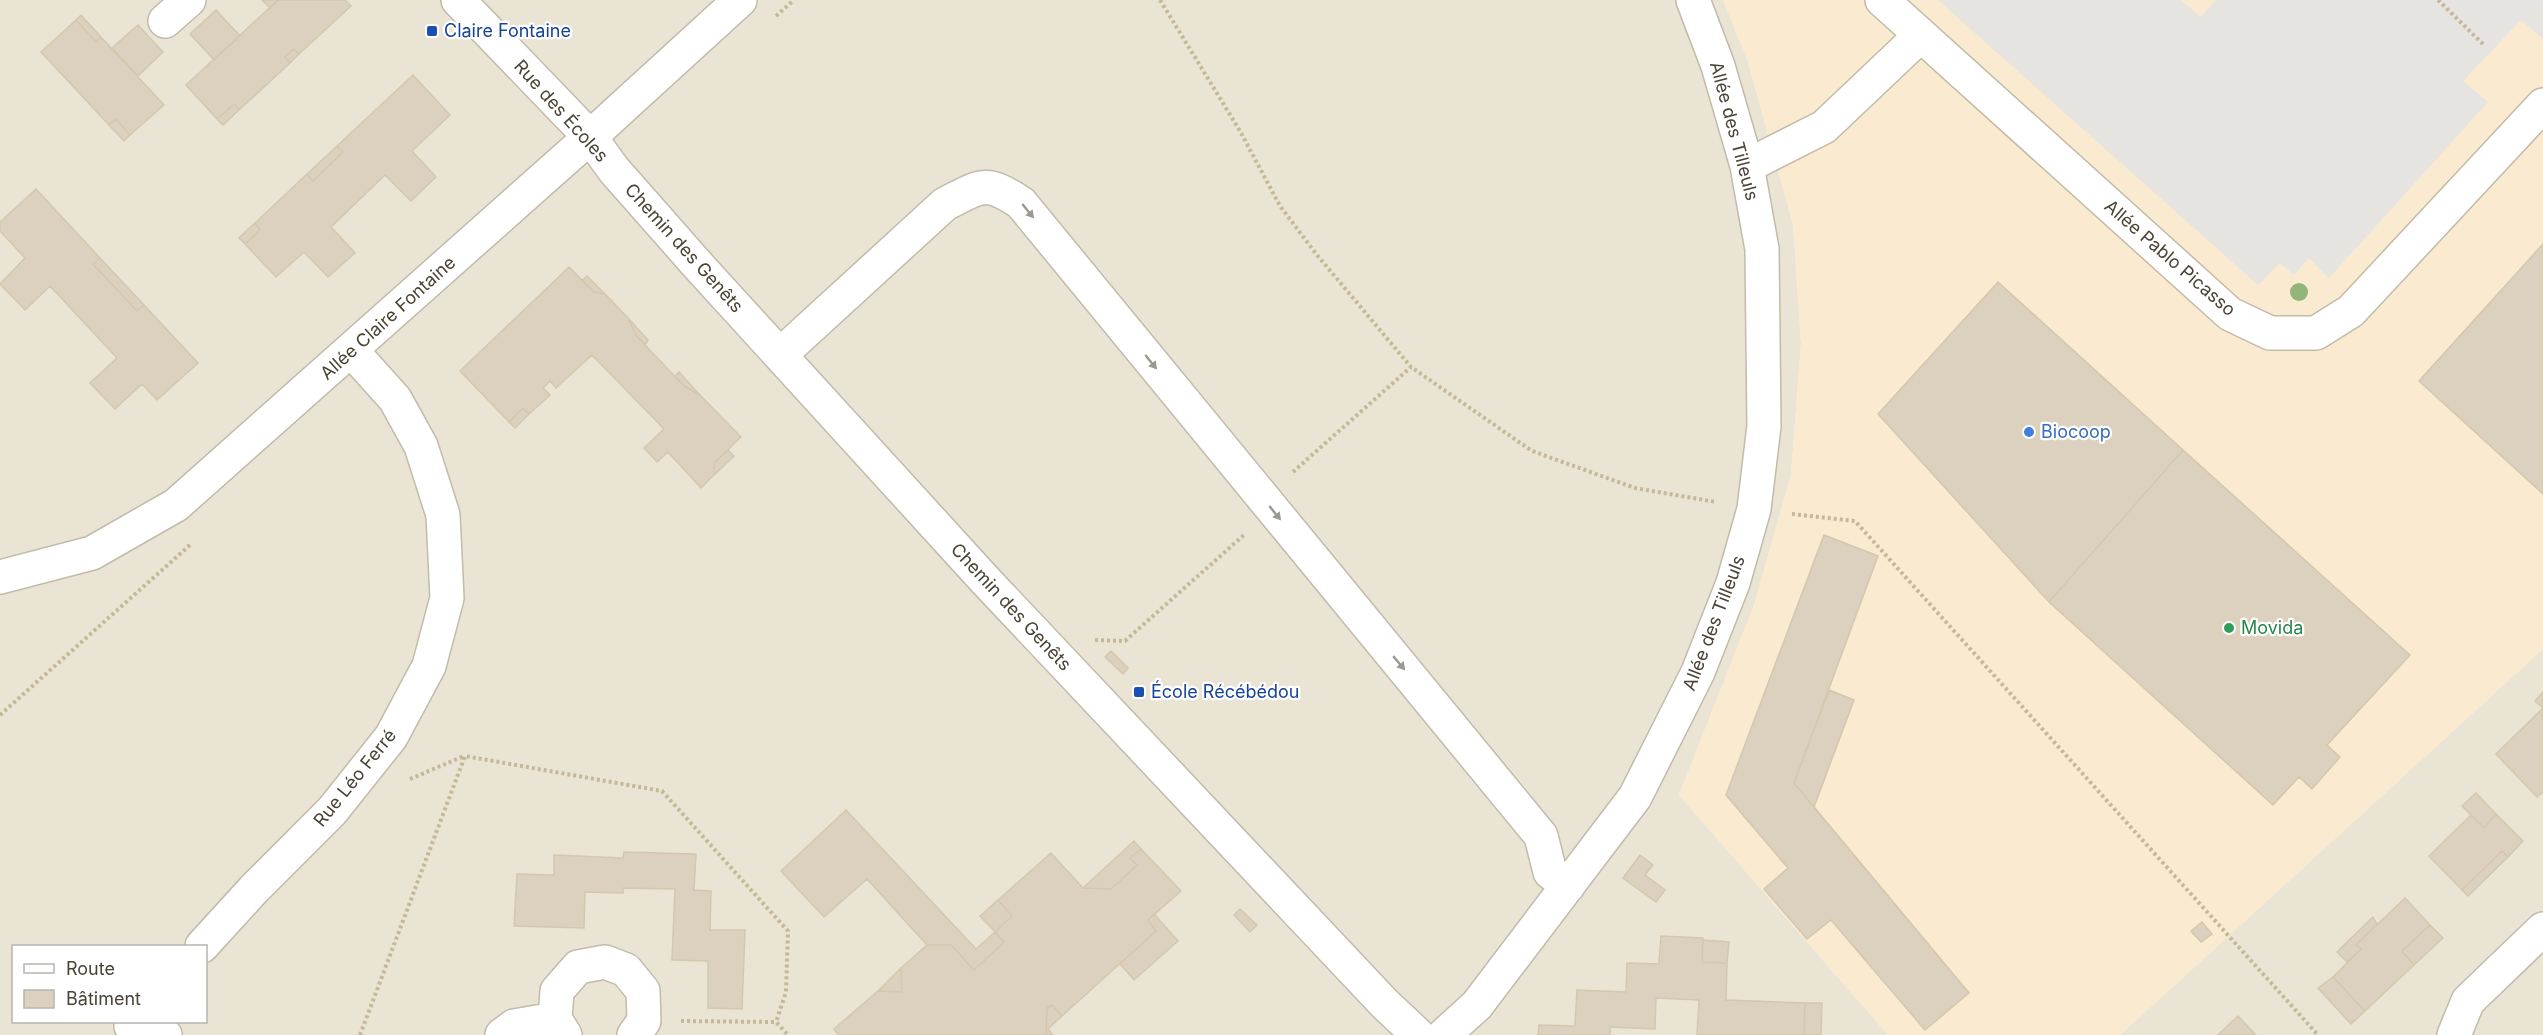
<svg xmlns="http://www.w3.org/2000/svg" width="2543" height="1035" viewBox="0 0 2543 1035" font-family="Inter,sans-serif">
<rect width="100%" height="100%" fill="#f5f2e7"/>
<path fill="#eae4d5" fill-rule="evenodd" d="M0,0H1723L1747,59L1793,224L1801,343L1791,475L1754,605L1679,795L1888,1035H0ZM14,946H206V1022H14Z
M2543,649V1035H2120Z"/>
<path fill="#f9ead0" d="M1723,0H2543V649L2120,1035H1888L1679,795L1754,605L1791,475L1801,343L1793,224L1747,59Z"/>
<path fill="#e6e4e0" d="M1938,0H2181L2201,17L2216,0H2543V39L2521,20L2463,81L2488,102L2329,278L2309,258L2294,275L2280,263L2258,285Z"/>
<path fill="#dbd1be" stroke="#d4c7ae" stroke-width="1.5" d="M262,0H278L270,8Z
M278,0H345L351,6L299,54L294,49L285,57L290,63L239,110L234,104L217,119L186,85Z
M216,10L240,36L214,60L190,34Z
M81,15L101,37L96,42L76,20Z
M76,20L96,42L101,37L164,105L130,135L116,119L109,125L41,52Z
M138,25L163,52L138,76L112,48Z
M294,49L299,54L290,63L285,57Z
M413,75L450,115L412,151L436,177L411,201L385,175L331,227L355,253L328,277L304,252L276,277L245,244L260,230L255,223L307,174L313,181L343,152L337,146Z
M234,104L239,110L223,125L217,119Z
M116,119L130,135L124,141L109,125Z
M337,146L343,152L313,181L307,174Z
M36,189L100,258L93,264L137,311L144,305L198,363L157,400L142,384L115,409L90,383L117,358L50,286L25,310L0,284L25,258L0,231V222Z
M255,223L260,230L245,244L239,238Z
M2543,244V494L2419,381Z
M100,258L144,305L137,311L93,264Z
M569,267L594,292L605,294L628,318L636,335L645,345L684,386L700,395L741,437L714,463V475L701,488L668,452L657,462L644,448L664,429L592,355L556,388L550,381L543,388L550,395L529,414L523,408L509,422L460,371Z
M587,276L605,294L594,292L582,281Z
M1998,282L2183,450L2049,602L1878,414Z
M628,318L648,340L645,345L636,335Z
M679,372L700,395L684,386L675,376Z
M523,408L529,414L515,428L509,422Z
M728,450L734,456L714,475V463Z
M2183,450L2410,655L2327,745L2340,757L2312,789L2299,777L2273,805L2049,602Z
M1824,535L1878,556L1794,783L1969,993L1925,1030L1831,920L1807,939L1764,889L1788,868L1726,795Z
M1111,651L1128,668L1123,674L1105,657Z
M1829,690L1854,700L1814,807L1794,783Z
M2543,692V792L2537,797L2496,754L2543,708L2535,701Z
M2476,793L2496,814L2484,828L2462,806Z
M846,810L976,949L995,932L1004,942L974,970L951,945H927L867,879L824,917L781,871Z
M2496,814L2523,841L2508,857L2502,851L2462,890L2429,856L2471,815L2484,828Z
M1134,841L1141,849L1130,858L1137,865L1111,889L1083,888Z
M1141,849L1181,891L1148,920L1156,931L1062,1016L1052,1005L1047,1008L1046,1035H839L834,1029L878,991L902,992L901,968L927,945H951L974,970L1004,942L995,932L1012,916L998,900L1051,853L1083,888L1111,889L1137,865L1130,858Z
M2502,851L2508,857L2468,896L2462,890Z
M624,852L696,854L694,890L711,891L710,930H745L742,1009L708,1008V961L672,960L675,889L623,888V893L585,892L584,928L514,926L517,874L554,875V855L623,858Z
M1640,855L1653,865L1645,875L1665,890L1656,902L1623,878Z
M2405,898L2430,925L2402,951L2414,965L2365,1011L2333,977L2361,949L2356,945Z
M998,900L1012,916L995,932L980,916Z
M1240,909L1257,925L1250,932L1234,915Z
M1154,914L1178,941L1134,980L1120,964L1156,931L1148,920Z
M2373,917L2377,924L2356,945L2361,949L2347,962L2337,952Z
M2202,922L2212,934L2201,942L2191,931Z
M2430,925L2443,938L2414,965L2402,951Z
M1661,936L1703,938L1702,962L1727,963L1726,1000L1805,1003L1804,1035H1697L1699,1000L1656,998L1655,1029L1610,1027V1035H1538L1539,1025L1575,1026L1577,990L1626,992L1627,963L1659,964Z
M1703,940L1729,942L1727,963L1702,962Z
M901,968L902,992L878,991Z
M2333,977L2365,1011L2351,1024L2318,988Z
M1805,1003H1822L1821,1035H1804Z
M1052,1005L1062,1016L1048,1029L1053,1035H1046L1047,1008Z
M2238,1016L2256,1035H2218Z"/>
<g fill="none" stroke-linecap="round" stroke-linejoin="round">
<g stroke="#c2bba9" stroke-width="36">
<path id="minor" d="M458,0L590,137L614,170L695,262L985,580L1385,1004L1418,1035
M1882,0L2230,314L2270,333H2316L2351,311L2543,105
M165,21L189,0
M1747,166L1824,127L1920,36
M780,355L945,204C981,186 985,179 1021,203L1541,836L1550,872L1568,886
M0,577L92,553L176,505L590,137L740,0
M202,946L254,889L332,811L391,737L429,666L447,598L443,515L421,446L395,399L351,350
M131,1026L165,1035
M502,1035L514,1026L555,1019
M565,1035L555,1019L557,991L578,967L605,962L626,970L643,991L644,1021L634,1035
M1444,1035L1477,1005L1635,797L1698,672L1733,583L1754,509L1764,426L1762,249L1747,166L1718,66L1693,0
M2454,1035L2468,1001L2543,929"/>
</g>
<path stroke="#c5b898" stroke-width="4" stroke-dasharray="3 3" stroke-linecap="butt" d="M1160,0L1240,131L1280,206L1317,255L1411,367L1532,451L1635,488L1716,502
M2438,0L2483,44
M776,16L794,0
M1293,472L1411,367
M1792,514L1855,521L2318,1035
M1095,640L1125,641L1245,534
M0,715L191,544
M410,779L464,756
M681,1021L776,1022L788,1035
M360,1035L465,756L662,791L788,931L786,992L776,1022"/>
<use href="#minor" stroke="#fff" stroke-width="33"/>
</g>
<circle fill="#92b57a" cx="2299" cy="292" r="9"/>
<defs><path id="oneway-solid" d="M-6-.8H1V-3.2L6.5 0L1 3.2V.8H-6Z" transform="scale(1.5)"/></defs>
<g fill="#9b9890">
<use href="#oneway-solid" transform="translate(1028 211) rotate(51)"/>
<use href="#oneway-solid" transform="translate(1151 362) rotate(51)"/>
<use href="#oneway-solid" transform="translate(1275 513) rotate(51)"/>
<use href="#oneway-solid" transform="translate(1399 663) rotate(50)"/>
</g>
<g fill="#1a4fb4" stroke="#fff" stroke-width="2">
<rect x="426" y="25" width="12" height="12" rx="3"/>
<rect x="1133" y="686" width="12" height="12" rx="3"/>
</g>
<circle fill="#3f7fe0" stroke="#fff" stroke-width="2" cx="2029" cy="432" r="6"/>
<circle fill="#2e9e5b" stroke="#fff" stroke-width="2" cx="2229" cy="628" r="6"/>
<g text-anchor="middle" stroke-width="4.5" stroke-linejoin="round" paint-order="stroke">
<g font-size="18" fill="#164399" stroke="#fff" text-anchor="start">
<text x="444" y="37">Claire Fontaine</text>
<text x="1151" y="698">École Récébédou</text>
</g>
<g font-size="18" fill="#4a4335" stroke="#fff">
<text transform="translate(561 111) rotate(48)" y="6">Rue des Écoles</text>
<text transform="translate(1734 131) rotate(75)" y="6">Allée des Tilleuls</text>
<text transform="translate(684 248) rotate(48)" y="6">Chemin des Genêts</text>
<text transform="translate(2170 258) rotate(41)" y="6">Allée Pablo Picasso</text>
<text transform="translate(388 318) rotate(-42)" y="6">Allée Claire Fontaine</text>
<text transform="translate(1011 607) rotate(47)" y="6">Chemin des Genêts</text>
<text transform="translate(1714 623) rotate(-69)" y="6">Allée des Tilleuls</text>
<text transform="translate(355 778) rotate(-51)" y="6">Rue Léo Ferré</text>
</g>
<g font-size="18" fill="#366cbe" stroke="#fff" text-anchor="start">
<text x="2041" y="438">Biocoop</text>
</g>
<g font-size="18" fill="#27864d" stroke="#fff" text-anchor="start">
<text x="2241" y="634">Movida</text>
</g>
</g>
<rect x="12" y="945" width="195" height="78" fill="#ffffff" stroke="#b7b4ae" stroke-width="1.5"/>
<rect x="24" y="964" width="30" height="9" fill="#ffffff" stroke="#b7b4ae" stroke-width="1.5"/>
<text x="66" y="975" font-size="18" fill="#4a4335">Route</text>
<rect x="24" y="990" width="30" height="18" fill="#dbd1be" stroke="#b7b4ae" stroke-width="1.5"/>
<text x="66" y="1005" font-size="18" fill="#4a4335">Bâtiment</text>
</svg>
